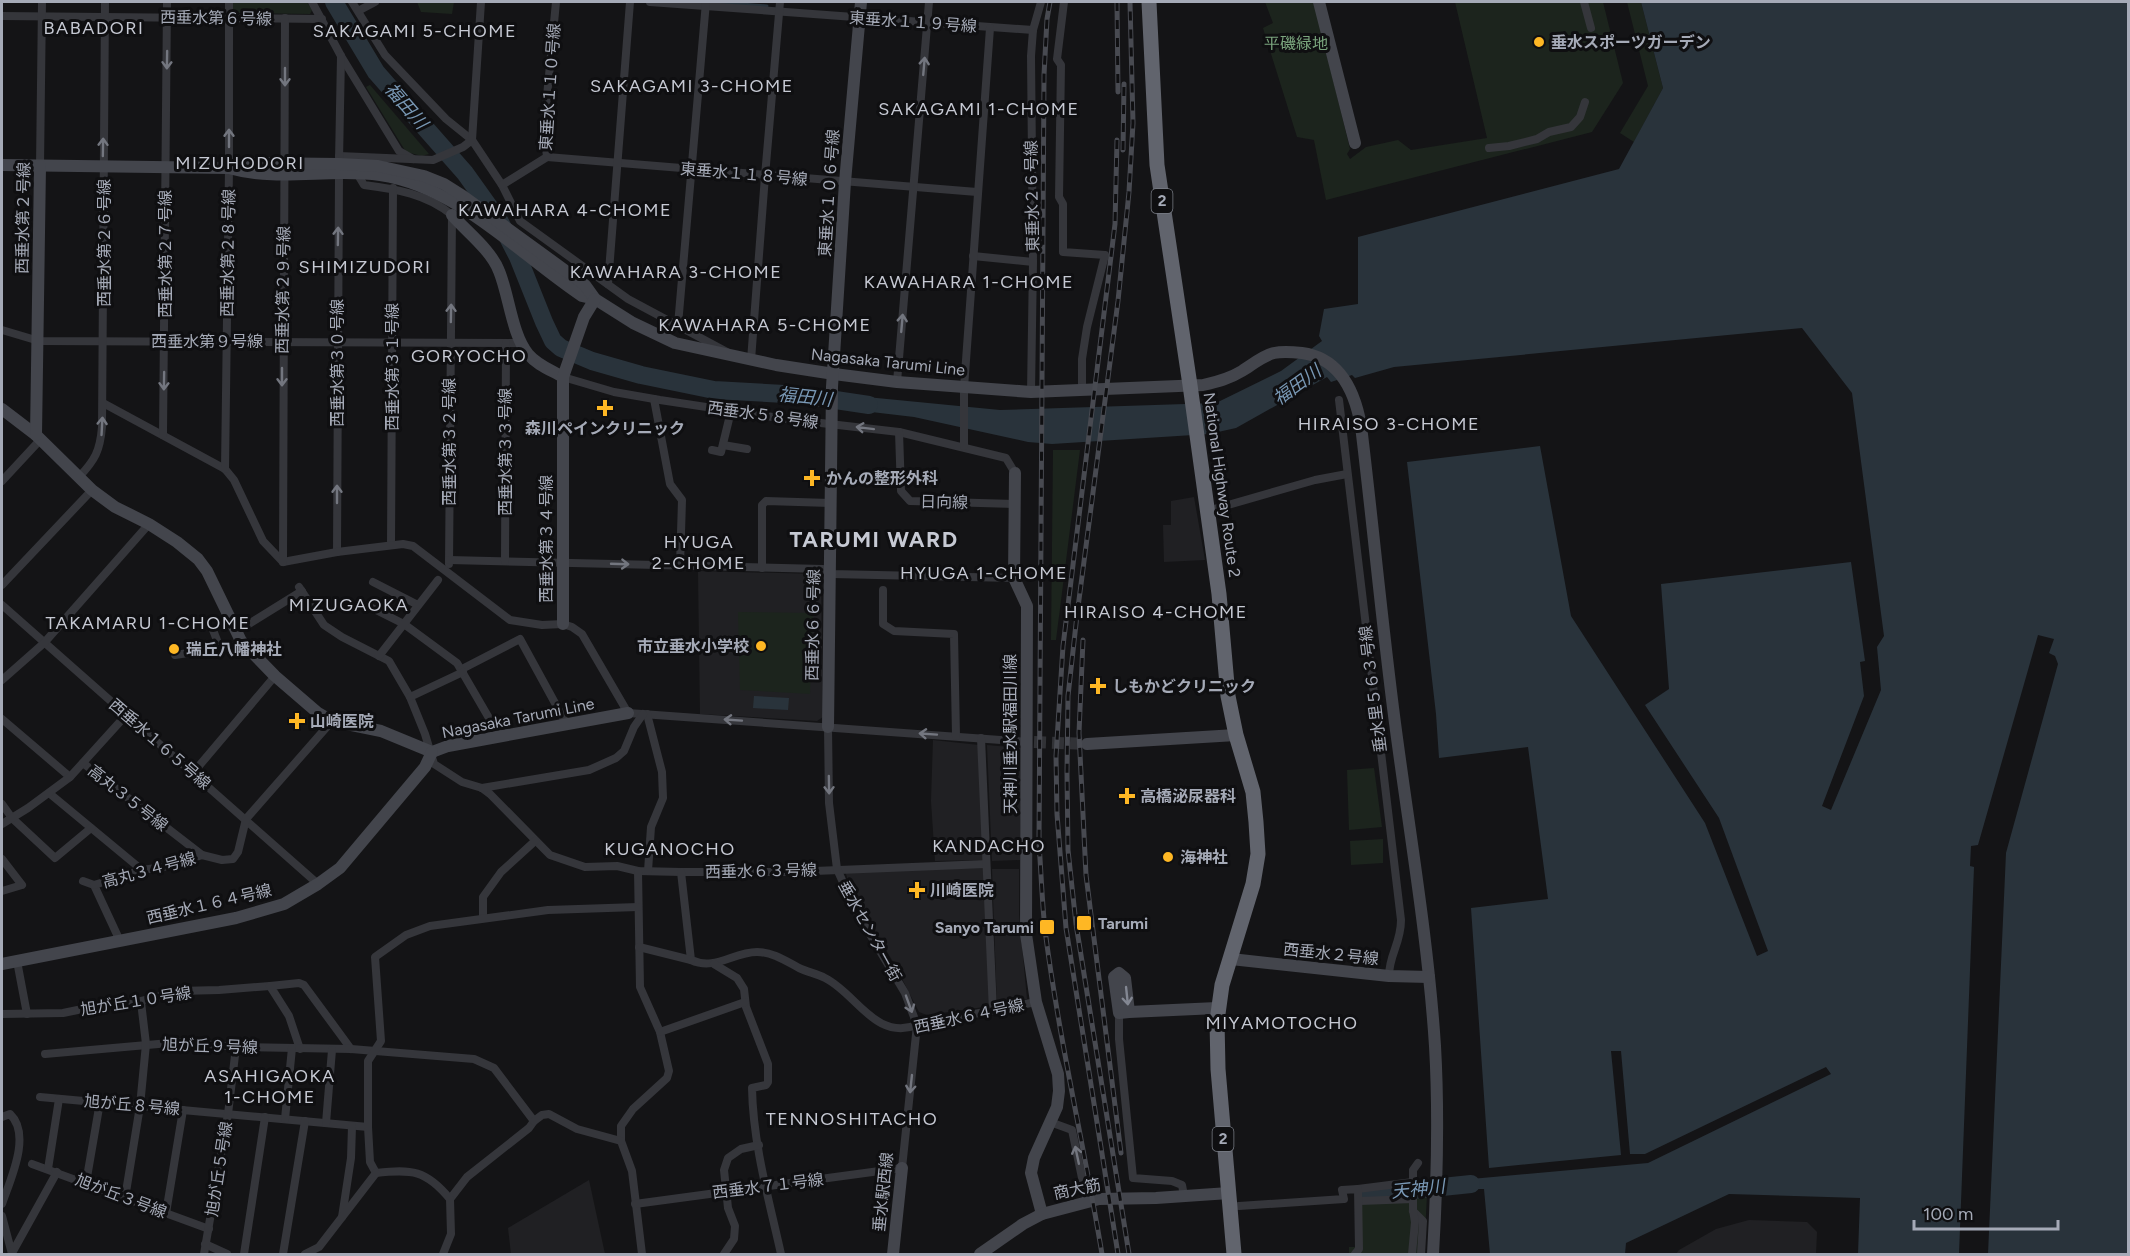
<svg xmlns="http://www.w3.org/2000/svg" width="2130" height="1256" font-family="Figtree,'Noto Sans JP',sans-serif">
<rect width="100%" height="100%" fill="#141416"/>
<g fill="#202023">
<polygon points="1194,497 1205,560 1164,562 1163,525 1171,525 1171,501"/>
<polygon points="698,571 817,574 821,579 823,717 817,721 700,714"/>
<polygon points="933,740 979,745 983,860 935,861 931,801"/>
<polygon points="987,745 1022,748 1020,860 992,861"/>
<polygon points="983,868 991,1006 927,1015 919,1012 895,965 853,896 845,871"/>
<polygon points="992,869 1019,869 1019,914 1027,999 997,1006"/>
<polygon points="589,1180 605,1254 511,1254 508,1228"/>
<polygon points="1749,1220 1807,1222 1817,1232 1816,1254 1676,1254 1679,1250 1716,1229"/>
</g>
<g fill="#1c241d">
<polygon points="233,2 307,2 312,10 310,14 238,13 233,10"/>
<polygon points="417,2 454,2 452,14 421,12"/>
<polygon points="1265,2 1314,2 1350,149 1347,154 1350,159 1366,147 1398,140 1411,150 1487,138 1455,2 1603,2 1623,83 1592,132 1326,200 1314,140 1297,137 1263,28 1273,23"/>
<polygon points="1627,2 1641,2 1663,88 1634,142 1620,133 1648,86"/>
<polygon points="370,85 429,154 422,156 406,152 366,87"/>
<polygon points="1053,450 1080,450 1056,640 1051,640"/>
<polygon points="738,612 813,613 810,694 740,690"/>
<polygon points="1374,768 1382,827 1349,830 1347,770"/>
<polygon points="1383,839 1383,863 1351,865 1350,841"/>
<polygon points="1427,1195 1424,1254 1349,1254 1349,1247 1355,1247 1356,1199"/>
</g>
<g fill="#29333b">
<polygon points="1641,2 2128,2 2128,1254 1858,1254 1860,1198 1729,1194 1626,1243 1625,1254 1490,1254 1484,1189 1471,1189 1471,1179 1648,1163 1831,1074 1826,1067 1645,1154 1630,1154 1621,1051 1611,1051 1621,1155 1489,1168 1471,908 1548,899 1528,747 1439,758 1436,714 1407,462 1540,446 1571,616 1705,823 1757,956 1768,951 1719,818 1645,705 1669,689 1661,584 1851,562 1865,661 1860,662 1864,696 1822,806 1831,810 1881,690 1877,647 1884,636 1852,393 1802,328 1394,367 1355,378 1352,375 1331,382 1327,377 1236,428 1209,434 1052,444 1028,442 914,417 846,409 846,395 1000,410 1216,403 1281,371 1322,341 1319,336 1324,309 1358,304 1358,237 1619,169 1663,88"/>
<polygon points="754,696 789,698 788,710 753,708"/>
</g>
<polygon fill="#141416" points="2038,635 2054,639 2049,653 2055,656 2058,664 2006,853 1988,1254 1959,1254 1974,867 1970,866 1971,846 1978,845"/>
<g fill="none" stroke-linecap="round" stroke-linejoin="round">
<polyline stroke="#29333b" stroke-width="3" points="715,2 767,6"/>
<g stroke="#29333b" stroke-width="18">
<polyline points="334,2 376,72 465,173 500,222 518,257 544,322 553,341 561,348 592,361 641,375 714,390 802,395 869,405"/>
<polyline points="1365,1195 1471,1184"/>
</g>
<polyline stroke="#313236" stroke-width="12" stroke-dasharray="12 6" stroke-linecap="butt" points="1034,742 1087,744"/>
<g stroke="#35363b" stroke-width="8">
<polyline points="312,2 341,56 399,151 413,159"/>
<polyline points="352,2 385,55 446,119 472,140 502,185 520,221 628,299 727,352"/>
<polyline points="650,2 1033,30"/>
<polyline points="1064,2 1057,59 1061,65 1059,197 1063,204 1063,252 1105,255 1087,327 1082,359 1082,390"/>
<polyline points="1584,2 1591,28"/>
<polyline points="358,11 375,2"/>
<polyline points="2,16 322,19"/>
<polyline points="1489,148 1509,146 1537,139 1549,132 1571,127 1580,117 1585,102"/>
<polyline points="339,156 433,160 463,147 472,140 481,2"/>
<polyline points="547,157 977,192"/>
<polyline points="339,161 341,56"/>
<polyline points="40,166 42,2"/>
<path d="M358 175 364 185C396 189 427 194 452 215L449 564"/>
<polyline points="502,185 547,157 544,128 556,2"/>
<polyline points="973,256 1033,262"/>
<polyline points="608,284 630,2"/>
<polyline points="678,325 706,2"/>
<polyline points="2,330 39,341 522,343"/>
<polyline points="751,360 765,176 780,2"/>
<polyline points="563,377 614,392 660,400 786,419 899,432 1006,458 1015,473"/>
<polyline points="897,382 929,2"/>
<polyline points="1031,392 1033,262 1031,56 1033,30 1041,2"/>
<polyline points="654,399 670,484 682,500 680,566"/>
<path d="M1339 400 1401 920C1401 944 1389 954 1389 976"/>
<polyline points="103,403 225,469 234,480 263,541 283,562"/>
<polyline points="899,432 901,491 910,501 1015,504"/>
<polyline points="163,435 167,2"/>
<polyline points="723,445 747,449"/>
<polyline points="964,446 964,388 990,28"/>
<polyline points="712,450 721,452 731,411"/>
<polyline points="225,469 229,168 229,2"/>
<path d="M79 477C95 460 100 451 102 427L105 2"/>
<polyline points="2,481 41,439"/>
<polyline points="1207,511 1315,480 1347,474"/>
<polyline points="391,545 393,188"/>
<polyline points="337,552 339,175"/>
<polyline points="449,560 823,569 831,574 1014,578"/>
<polyline points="505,561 506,343"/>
<polyline points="283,562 337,552 403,544 413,546 510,620 542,625 563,624 572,627 582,634 628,713 1028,742"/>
<polyline points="283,562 285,18"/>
<polyline points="762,568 762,505 766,501 830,503"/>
<polyline points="373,582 418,605"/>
<polyline points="2,585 92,490"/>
<polyline points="299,587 324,625 342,637 389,661 410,697 425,734 434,764 462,782 482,788 490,794 550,855 585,867 617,866 638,871 681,872 790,872 986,864"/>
<polyline points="883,590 883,624 894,631 954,634 956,736"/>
<polyline points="2,605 318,884"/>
<polyline points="370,607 404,624 457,663 500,737"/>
<polyline points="213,630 220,648"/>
<polyline points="236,632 302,591"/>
<polyline points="175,655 235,646 241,641"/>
<polyline points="379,656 438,580"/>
<polyline points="462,669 520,639 567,725"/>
<polyline points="2,680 44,643 149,524"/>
<polyline points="410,697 463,672"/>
<polyline points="647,714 662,772 663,798 651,827 648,871"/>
<polyline points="2,719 70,777"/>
<polyline points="981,738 993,1011"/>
<polyline points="83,763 202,855"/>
<polyline points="193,773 275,676"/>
<polyline points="482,788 589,770 616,758 624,751 634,727 643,714"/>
<polyline points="49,793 142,870"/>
<polyline points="2,804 12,818 55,858 91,828"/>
<polyline points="2,824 28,808 70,777 127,714"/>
<polyline points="2,859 22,885 2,891"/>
<polyline points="638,871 640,987 660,1032 669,1071 667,1078 633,1109 621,1126 621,1141 632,1171 642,1254"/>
<path d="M681 872 691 960C715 971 733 952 757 952 773 952 786 961 799 968 808 972 817 974 825 978 856 993 875 1041 917 1025L1036 1002"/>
<polyline points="83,881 94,885 120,941"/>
<polyline points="94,885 142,870 170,866 202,855 222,860 233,859 238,852 246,819 332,721"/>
<polyline points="483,918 483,897 501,872 535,841"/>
<polyline points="639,947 691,960"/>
<polyline points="17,961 27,1014"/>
<path d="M714 964 737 978 744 989 746 1007 768 1064V1082L766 1085 752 1088C753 1144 769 1200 781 1254"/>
<polyline points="1119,1013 1119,1039 1133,1178 1172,1181 1182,1185 1184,1196"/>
<polyline points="2,1014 63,1013 97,1006 129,1004 179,991 219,990 270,986"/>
<polyline points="660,1032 745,1002"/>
<polyline points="300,1049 289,1016 270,986 299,983 304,985 351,1049"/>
<polyline points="45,1054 181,1042 236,1047 351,1049 474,1059 494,1068 534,1121 529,1128 467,1177 450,1199"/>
<polyline points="40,1097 368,1127"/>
<path d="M2 1117 10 1114C32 1135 10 1180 2 1204"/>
<polyline points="285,1119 292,1048"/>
<polyline points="534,1121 542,1115 549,1114 577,1129 621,1141"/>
<polyline points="1050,1122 1072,1130 1087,1202"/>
<polyline points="326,1123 332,1050"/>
<polyline points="32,1164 209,1229"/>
<polyline points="48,1169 59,1099"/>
<polyline points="376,1173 370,1162 368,1127 368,1061 381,1041 375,957 406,935 430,926 548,910 638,907"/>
<path d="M376 1173C412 1169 426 1170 450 1199L451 1234 443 1254"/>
<polyline points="86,1183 100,1102"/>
<polyline points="1358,1189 1413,1182"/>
<polyline points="125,1198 140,1106 146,1044 141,1002"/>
<polyline points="1360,1201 1413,1199 1413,1170 1418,1163"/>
<polyline points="635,1204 902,1168 917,1025 905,993 856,911 837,869 829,803 828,727"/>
<polyline points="1239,1206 1344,1199 1342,1190 1358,1189 1359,1249 1355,1254"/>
<polyline points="1413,1211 1423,1221 1421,1254"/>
<polyline points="166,1213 183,1110"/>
<polyline points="2,1216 12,1254"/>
<polyline points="342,1217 351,1158 352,1126"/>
<polyline points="205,1244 227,1254"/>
<polyline points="12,1253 57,1172"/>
<polyline points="204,1254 228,1114 236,1047"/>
<polyline points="244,1254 265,1117"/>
<polyline points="283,1254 305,1121"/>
<polyline points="305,1254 319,1247 376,1173"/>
<polyline points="724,1254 734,1239 735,1226 728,1208 724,1170 728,1158 741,1149 759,1145"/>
<polyline points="1412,1254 1415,1222 1413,1210 1413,1199"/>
</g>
<g stroke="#43454c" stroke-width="12">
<polyline points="1319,2 1355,143"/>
<path d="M2 165 229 168C278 182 330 168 380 175 457 186 519 254 582 296L595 299 633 323 675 343 776 365 834 374 897 382 1031 392 1203 385C1217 382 1229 379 1242 371 1252 365 1262 356 1274 353 1283 351 1293 352 1302 353 1340 358 1355 392 1361 426 1373 525 1382 624 1395 723 1409 830 1428 938 1435 1046 1439 1115 1437 1186 1433 1254"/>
<polyline points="229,168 247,163 339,164 378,166 424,176 444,184 463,196 585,285 595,299"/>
<path d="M452 215C467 232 491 250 499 271 509 295 512 335 528 354 537 365 551 370 563 377"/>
<polyline points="2,409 36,435 92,490 115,507 149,524 177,542 198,559 207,571 241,641 275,676 318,713 332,721 381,731 432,752 448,746 628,713"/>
<polyline points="36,435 40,166"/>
<polyline points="1015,473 1014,578 1027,606 1026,934 1036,1002 1058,1074 1059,1091 1057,1107 1034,1158 1031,1173 1042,1214"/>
<polyline points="563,624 563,377 584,317 595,299"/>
<polyline points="828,727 832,387 845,182 861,2"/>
<polyline points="1087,744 1236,735"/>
<polyline points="1231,959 1389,976 1429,977"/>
<polyline points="2,964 236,918 284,904 318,884 340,868 425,767 432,752"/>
<polyline points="1129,1012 1119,1013 1114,977 1119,973 1125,978 1129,1012 1217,1008"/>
<polyline points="893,1254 902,1168"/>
<polyline points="980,1254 1023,1224 1042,1214 1099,1199 1156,1198 1229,1193"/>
</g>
<polyline stroke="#61646d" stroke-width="15" points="1149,2 1157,165 1190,385 1219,594 1228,696 1236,735 1253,792 1256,822 1258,854 1253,884 1222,985 1217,1021 1218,1069 1234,1254"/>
<g stroke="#484a51" stroke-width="5">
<g id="rail">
<path d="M1050 2 1047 19 1044 75 1039 843C1041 871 1042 901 1045 930 1059 1039 1084 1146 1102 1254"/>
<polyline points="1117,2 1118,92"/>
<polyline points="1117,140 1115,224 1063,646 1056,756 1057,814 1066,928 1118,1254"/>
<polyline points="1123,150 1124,84"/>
<polyline points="1083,640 1079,733 1086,875 1121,1153"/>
<polyline points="1129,1254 1076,924 1068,850 1067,773 1068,696 1077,615 1118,301 1129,192 1133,123 1130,2"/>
</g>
</g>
<use href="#rail" stroke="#0f0f11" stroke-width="3" stroke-dasharray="9" stroke-linecap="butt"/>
</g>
<defs><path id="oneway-shaft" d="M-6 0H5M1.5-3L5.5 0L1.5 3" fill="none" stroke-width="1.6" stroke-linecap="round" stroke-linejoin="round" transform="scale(1.5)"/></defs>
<g stroke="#73767f">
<use href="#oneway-shaft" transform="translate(167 60) rotate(91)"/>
<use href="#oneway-shaft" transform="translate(924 66) rotate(-85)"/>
<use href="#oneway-shaft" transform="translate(285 77) rotate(90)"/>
<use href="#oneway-shaft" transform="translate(229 138) rotate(-90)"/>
<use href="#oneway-shaft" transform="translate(103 147) rotate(-89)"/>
<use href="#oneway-shaft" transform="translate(338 236) rotate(-89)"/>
<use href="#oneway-shaft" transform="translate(451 313) rotate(-89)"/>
<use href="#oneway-shaft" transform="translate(902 323) rotate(-85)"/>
<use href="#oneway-shaft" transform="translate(282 377) rotate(90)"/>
<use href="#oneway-shaft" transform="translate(164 381) rotate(91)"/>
<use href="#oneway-shaft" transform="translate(102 426) rotate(-87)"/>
<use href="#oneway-shaft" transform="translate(865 428) rotate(-173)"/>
<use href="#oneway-shaft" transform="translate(337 494) rotate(-90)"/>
<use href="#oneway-shaft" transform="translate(620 564) rotate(2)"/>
<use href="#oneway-shaft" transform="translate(733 720) rotate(-176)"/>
<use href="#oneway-shaft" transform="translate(928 734) rotate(-176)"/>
<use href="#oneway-shaft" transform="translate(829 785) rotate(89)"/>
<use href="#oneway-shaft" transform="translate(909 1004) rotate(70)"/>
<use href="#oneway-shaft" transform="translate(911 1084) rotate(96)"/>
<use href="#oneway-shaft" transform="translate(1077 1155) rotate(-102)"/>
</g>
<use stroke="#838792" href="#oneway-shaft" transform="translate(1127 996) rotate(84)"/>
<g fill="#feb724" stroke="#0f0f11" stroke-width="2">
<circle cx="1539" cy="42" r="6"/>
<path d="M602 399h6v6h6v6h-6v6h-6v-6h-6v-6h6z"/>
<path d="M809 469h6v6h6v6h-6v6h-6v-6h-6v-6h6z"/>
<circle cx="761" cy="646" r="6"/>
<circle cx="174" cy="649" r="6"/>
<path d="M1095 677h6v6h6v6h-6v6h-6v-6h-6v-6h6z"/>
<path d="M294 712h6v6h6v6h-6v6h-6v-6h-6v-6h6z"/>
<path d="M1124 787h6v6h6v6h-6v6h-6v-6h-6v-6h6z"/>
<circle cx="1168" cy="857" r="6"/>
<path d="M914 881h6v6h6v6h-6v6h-6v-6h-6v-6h6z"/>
<rect x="1076" y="915" width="16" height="16" rx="3"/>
<rect x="1039" y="919" width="16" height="16" rx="3"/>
</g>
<g text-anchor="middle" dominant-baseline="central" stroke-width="6" stroke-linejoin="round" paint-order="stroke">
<g fill="#0f0f11" stroke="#787c85" stroke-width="1.5">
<rect x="1151.5" y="189" width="21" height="24" rx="4.5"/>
<rect x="1212.5" y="1127" width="21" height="24" rx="4.5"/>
</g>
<g font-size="15" font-weight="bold" fill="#a5aab7">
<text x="1162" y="201">2</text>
<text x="1223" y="1139">2</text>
</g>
<g font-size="16" fill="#a5aab7" stroke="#0f0f11">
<text transform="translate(216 18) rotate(1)">西垂水第６号線</text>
<text transform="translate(913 22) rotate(4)">東垂水１１９号線</text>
<text transform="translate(550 87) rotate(-86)">東垂水１１０号線</text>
<text transform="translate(744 174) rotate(5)">東垂水１１８号線</text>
<text transform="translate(829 193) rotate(-86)">東垂水１０６号線</text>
<text transform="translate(1032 196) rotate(-91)">東垂水２６号線</text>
<text transform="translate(23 218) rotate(-89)">西垂水第２号線</text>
<text transform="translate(104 243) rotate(-90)">西垂水第２６号線</text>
<text transform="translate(228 253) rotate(-89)">西垂水第２８号線</text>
<text transform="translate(165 254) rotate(-90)">西垂水第２７号線</text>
<text transform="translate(283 290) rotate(-89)">西垂水第２９号線</text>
<text x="207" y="341">西垂水第９号線</text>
<text transform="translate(888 362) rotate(6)">Nagasaka Tarumi Line</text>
<text transform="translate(337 363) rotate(-90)">西垂水第３０号線</text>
<text transform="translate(392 367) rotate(-90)">西垂水第３１号線</text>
<text transform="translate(763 415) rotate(8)">西垂水５８号線</text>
<text transform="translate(449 442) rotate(-90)">西垂水第３２号線</text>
<text transform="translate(505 452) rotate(-90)">西垂水第３３号線</text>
<text transform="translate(1222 485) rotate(82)">National Highway Route 2</text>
<text transform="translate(944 502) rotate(1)">日向線</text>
<text transform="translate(546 539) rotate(-90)">西垂水第３４号線</text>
<text transform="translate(813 625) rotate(-89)">西垂水６６号線</text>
<text transform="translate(1373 689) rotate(-97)">垂水里５６３号線</text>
<text transform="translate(518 718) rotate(-11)">Nagasaka Tarumi Line</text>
<text transform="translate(1010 734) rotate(-90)">天神川垂水駅福田川線</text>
<text transform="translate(160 744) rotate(41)">西垂水１６５号線</text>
<text transform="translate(128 798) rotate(38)">高丸３５号線</text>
<text transform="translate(149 870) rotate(-15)">高丸３４号線</text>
<text transform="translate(761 871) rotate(-1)">西垂水６３号線</text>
<text transform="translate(209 904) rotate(-13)">西垂水１６４号線</text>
<text transform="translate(870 931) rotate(61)">垂水センター街</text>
<text transform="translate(1331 954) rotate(6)">西垂水２号線</text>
<text transform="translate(136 1001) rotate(-9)">旭が丘１０号線</text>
<text transform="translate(969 1016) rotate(-12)">西垂水６４号線</text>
<text transform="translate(210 1046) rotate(2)">旭が丘９号線</text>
<text transform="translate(132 1105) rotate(5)">旭が丘８号線</text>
<text transform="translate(219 1169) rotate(-81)">旭が丘５号線</text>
<text transform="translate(768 1186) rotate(-7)">西垂水７１号線</text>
<text transform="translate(1077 1189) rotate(-12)">商大筋</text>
<text transform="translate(883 1192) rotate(-84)">垂水駅西線</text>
<text transform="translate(121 1196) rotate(21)">旭が丘３号線</text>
</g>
<g font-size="16" font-weight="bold" fill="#a5aab7" stroke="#0f0f11" text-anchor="start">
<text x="1551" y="42">垂水スポーツガーデン</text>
<text x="605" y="428" text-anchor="middle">森川ペインクリニック</text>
<text x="826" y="478">かんの整形外科</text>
<text x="749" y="646" text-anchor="end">市立垂水小学校</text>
<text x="186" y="649">瑞丘八幡神社</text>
<text x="1112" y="686">しもかどクリニック</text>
<text x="310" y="721">山崎医院</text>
<text x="1140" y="796">高橋泌尿器科</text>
<text x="1180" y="857">海神社</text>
<text x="930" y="890">川崎医院</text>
<text x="1098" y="923">Tarumi</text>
<text x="1034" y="927" text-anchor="end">Sanyo Tarumi</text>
</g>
<g font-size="16" fill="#7aa47d" stroke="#0f0f11">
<text x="1296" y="43">平磯緑地</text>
</g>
<g font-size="18" letter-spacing="1.5" fill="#c6c9d3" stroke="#0f0f11">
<text x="94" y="28">BABADORI</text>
<text x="415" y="31">SAKAGAMI 5-CHOME</text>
<text x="692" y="86">SAKAGAMI 3-CHOME</text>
<text x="979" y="109">SAKAGAMI 1-CHOME</text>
<text x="240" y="163">MIZUHODORI</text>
<text x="565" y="210">KAWAHARA 4-CHOME</text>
<text x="365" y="267">SHIMIZUDORI</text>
<text x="676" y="272">KAWAHARA 3-CHOME</text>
<text x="969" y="282">KAWAHARA 1-CHOME</text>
<text x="765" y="325">KAWAHARA 5-CHOME</text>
<text x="469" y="356">GORYOCHO</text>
<text x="1389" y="424">HIRAISO 3-CHOME</text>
<text x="699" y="542">HYUGA<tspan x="699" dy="21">2-CHOME</tspan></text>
<text x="984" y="573">HYUGA 1-CHOME</text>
<text x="349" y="605">MIZUGAOKA</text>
<text x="1156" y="612">HIRAISO 4-CHOME</text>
<text x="148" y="623">TAKAMARU 1-CHOME</text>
<text x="989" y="846">KANDACHO</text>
<text x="670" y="849">KUGANOCHO</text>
<text x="1282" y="1023">MIYAMOTOCHO</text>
<text x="270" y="1076">ASAHIGAOKA<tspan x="270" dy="21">1-CHOME</tspan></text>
<text x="852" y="1119">TENNOSHITACHO</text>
</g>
<g font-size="18" font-style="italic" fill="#7998b5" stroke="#0f0f11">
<text transform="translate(406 106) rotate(49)">福田川</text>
<text transform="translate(1297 385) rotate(-36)">福田川</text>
<text transform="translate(805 397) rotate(6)">福田川</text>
<text transform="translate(1418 1189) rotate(-6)">天神川</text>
</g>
<g font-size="22" font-weight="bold" letter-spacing="1.5" fill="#c6c9d3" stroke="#0f0f11">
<text x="874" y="539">TARUMI WARD</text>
</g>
</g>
<rect width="2130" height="1256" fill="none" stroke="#a5aab7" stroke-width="6"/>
<path d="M1914 1220v9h144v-9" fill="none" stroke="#a5aab7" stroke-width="3"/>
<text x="1923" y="1220" font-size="18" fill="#a5aab7" stroke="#0f0f11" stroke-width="4.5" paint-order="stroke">100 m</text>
</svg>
